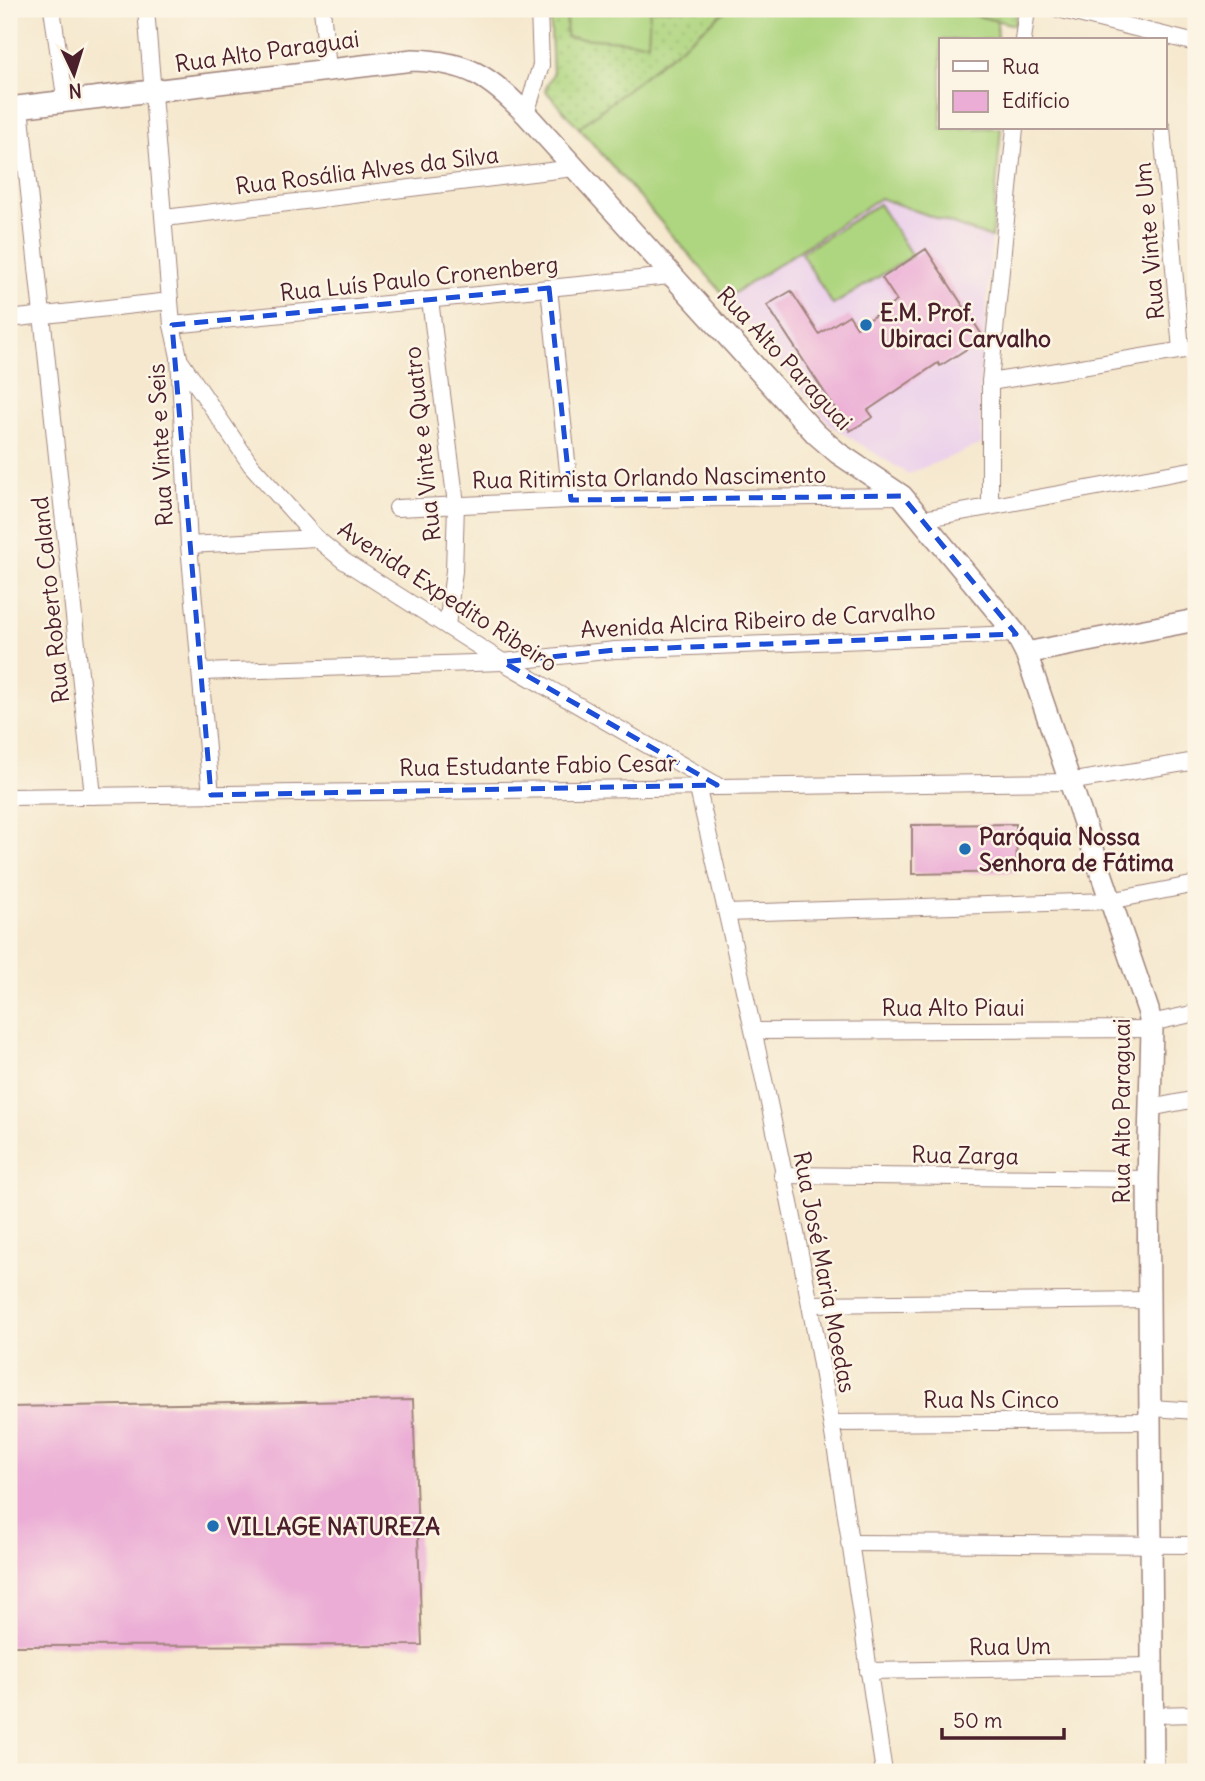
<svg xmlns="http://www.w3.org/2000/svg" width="1205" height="1781" font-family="Delius,sans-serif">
<defs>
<pattern id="grass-dots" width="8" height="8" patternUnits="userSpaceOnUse" patternTransform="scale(1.75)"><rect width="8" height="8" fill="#aed57f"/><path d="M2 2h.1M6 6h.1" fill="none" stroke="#97b66e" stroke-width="1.8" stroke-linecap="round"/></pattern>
</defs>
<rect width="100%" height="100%" fill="#fcf5e5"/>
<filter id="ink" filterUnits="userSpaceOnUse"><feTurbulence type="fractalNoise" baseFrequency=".0143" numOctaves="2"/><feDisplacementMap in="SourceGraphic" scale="14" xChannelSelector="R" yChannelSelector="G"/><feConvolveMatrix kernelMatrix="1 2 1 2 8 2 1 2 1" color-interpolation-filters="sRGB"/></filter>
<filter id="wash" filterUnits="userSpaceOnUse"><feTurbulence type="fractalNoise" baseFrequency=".00686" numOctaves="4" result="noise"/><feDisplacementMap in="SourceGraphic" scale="28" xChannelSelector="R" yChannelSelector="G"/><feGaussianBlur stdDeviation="1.57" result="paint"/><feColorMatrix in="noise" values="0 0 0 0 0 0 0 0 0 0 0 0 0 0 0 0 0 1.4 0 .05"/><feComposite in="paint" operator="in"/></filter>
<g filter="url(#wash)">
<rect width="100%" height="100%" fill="#f5e8ce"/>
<polygon fill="#ecd1eb" points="880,198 992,238 979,400 982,444 908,474 830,425 727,298"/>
<g fill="url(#grass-dots)" stroke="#7c7a55" stroke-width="2">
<polygon points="550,9 728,9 579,128 545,90 553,74"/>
<polygon points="949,9 1017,9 1015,25"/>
</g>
<g fill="#aed57f" stroke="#7c7a55" stroke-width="2">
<polygon points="567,9 650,9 648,43 566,37"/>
<polygon points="728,9 949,9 997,21 997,40 941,40 941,128 1001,128 992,238 880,198 727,298 579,128"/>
<polygon points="879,204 912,256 833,305 801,253"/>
</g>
<g id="blocks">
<g fill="#ebacd5">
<polygon points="926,249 984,338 940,366 938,363 868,410 873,417 850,431 767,305 791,291 819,334 849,315 857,327 897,301 882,278"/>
<polygon points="1016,824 1017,872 912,874 912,825"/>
<polygon points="413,1400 422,1645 9,1646 9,1407"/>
</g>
</g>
</g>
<g filter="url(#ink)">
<use href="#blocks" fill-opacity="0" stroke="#a0847c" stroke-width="2"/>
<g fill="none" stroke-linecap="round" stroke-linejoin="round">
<g stroke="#a0847c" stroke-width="18">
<g id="street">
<polyline points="52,9 66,103"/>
<polyline points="146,9 172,325 179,357 189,545 211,795"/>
<polyline points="322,9 328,69"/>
<polyline points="1058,9 1196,43"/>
<polyline points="1023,40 1027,9"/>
<polyline points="20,107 93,796"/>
<polyline points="526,114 541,65 539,9"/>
<polyline points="1162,128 1181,350"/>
<polyline points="165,218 574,168"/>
<polyline points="549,288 571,500"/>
<polyline points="430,300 456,504 454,571 447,626"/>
<polyline points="9,319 170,301"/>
<polyline points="172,325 670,276"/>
<polyline points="179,359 251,465 316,538 344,561 503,662 715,784"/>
<polyline points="990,382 1196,348"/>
<polyline points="990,506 990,382 1015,128"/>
<polyline points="397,508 571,500 902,496"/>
<polyline points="923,519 1196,469"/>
<polyline points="189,545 316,538"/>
<polyline points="201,672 503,662 615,650 1016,634"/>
<path d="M697 785C746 996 795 1208 831 1422 851 1538 866 1656 884 1772"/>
<polyline points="9,797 1068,782 1196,761"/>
<polyline points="727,913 1110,901 1196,884"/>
<polyline points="1151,1023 1196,1013"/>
<polyline points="754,1031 1152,1029"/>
<polyline points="1150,1108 1196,1099"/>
<polyline points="782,1175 1148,1179"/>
<polyline points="810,1304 1149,1300"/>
<polyline points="1152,1408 1196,1411"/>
<polyline points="832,1423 1152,1421"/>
<polyline points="849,1543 1196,1545"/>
<polyline points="868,1671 1152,1666"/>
<polyline points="1152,1715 1196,1714"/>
</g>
</g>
<g stroke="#a0847c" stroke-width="24">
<g id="secondary">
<path d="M9 108 413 60C469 62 488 76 526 114L816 434 838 453 902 496 1016 634 1026 653 1148 1010 1152 1029 1148 1179 1153 1772"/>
<polyline points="1026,653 1196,620"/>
</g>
</g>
<use href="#street" stroke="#fff" stroke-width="16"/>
<use href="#secondary" stroke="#fff" stroke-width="21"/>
</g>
</g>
<path fill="none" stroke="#1d4ed8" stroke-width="5" stroke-dasharray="14 9" stroke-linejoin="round" d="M549 288 571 500 902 496 1016 634 615 650 503 662 717 785 211 795 172 325Z"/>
<g fill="#1f6fb2" stroke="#fcf5e5" stroke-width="2.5">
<circle cx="866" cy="325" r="7"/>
<circle cx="965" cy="849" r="7"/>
<circle cx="213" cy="1526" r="7"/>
</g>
<g text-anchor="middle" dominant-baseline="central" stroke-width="5" stroke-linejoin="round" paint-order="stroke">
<g font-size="23" fill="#4a1f2b" stroke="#fcf5e5">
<text transform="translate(267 51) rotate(-8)">Rua Alto Paraguai</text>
<text transform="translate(367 170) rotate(-7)">Rua Rosália Alves da Silva</text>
<text transform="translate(1149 241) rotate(-95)">Rua Vinte e Um</text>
<text transform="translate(419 278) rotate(-6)">Rua Luís Paulo Cronenberg</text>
<text transform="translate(785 358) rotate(47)">Rua Alto Paraguai</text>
<text transform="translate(422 444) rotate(-96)">Rua Vinte e Quatro</text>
<text transform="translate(160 445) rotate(-93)">Rua Vinte e Seis</text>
<text transform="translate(649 477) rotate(-1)">Rua Ritimista Orlando Nascimento</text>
<text transform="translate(448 596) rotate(33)">Avenida Expedito Ribeiro</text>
<text transform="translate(50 600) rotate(-96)">Rua Roberto Caland</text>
<text transform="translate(758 620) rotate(-3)">Avenida Alcira Ribeiro de Carvalho</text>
<text transform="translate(538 765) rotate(-1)">Rua Estudante Fabio Cesar</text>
<text x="953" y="1007">Rua Alto Piaui</text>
<text transform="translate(1121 1111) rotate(-90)">Rua Alto Paraguai</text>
<text transform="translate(965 1155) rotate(1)">Rua Zarga</text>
<text transform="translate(825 1272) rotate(79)">Rua José Maria Moedas</text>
<text x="991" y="1399">Rua Ns Cinco</text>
<text transform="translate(1010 1646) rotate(-1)">Rua Um</text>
</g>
<g font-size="23" font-weight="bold" fill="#4a1f2b" stroke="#fcf5e5" text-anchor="start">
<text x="880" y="312">E.M. Prof.<tspan x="880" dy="26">Ubiraci Carvalho</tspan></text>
<text x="979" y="836">Paróquia Nossa<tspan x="979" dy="26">Senhora de Fátima</tspan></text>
<text x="227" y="1526">VILLAGE NATUREZA</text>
</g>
</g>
<rect width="1205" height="1781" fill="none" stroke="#fcf5e5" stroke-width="35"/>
<rect x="939" y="38" width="228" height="91" fill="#fcf5e5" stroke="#b59f9b" stroke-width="2"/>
<rect x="953" y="61" width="35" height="10" fill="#ffffff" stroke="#b59f9b" stroke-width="2"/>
<text x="1002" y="74" font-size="21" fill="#4a1f2b">Rua</text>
<rect x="953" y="91" width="35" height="21" fill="#ebacd5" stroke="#b59f9b" stroke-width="2"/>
<text x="1002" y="108" font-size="21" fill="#4a1f2b">Edifício</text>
<g transform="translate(74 74) rotate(176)" stroke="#fcf5e5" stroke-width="5" paint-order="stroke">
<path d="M0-5L12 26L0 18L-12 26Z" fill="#4a1f2b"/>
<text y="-10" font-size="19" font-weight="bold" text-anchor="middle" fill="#4a1f2b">N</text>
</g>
<path d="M942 1728v10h122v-10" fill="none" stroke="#4a1f2b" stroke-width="3.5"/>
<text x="953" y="1728" font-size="21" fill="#4a1f2b" stroke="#fcf5e5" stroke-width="5" paint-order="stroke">50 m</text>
</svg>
